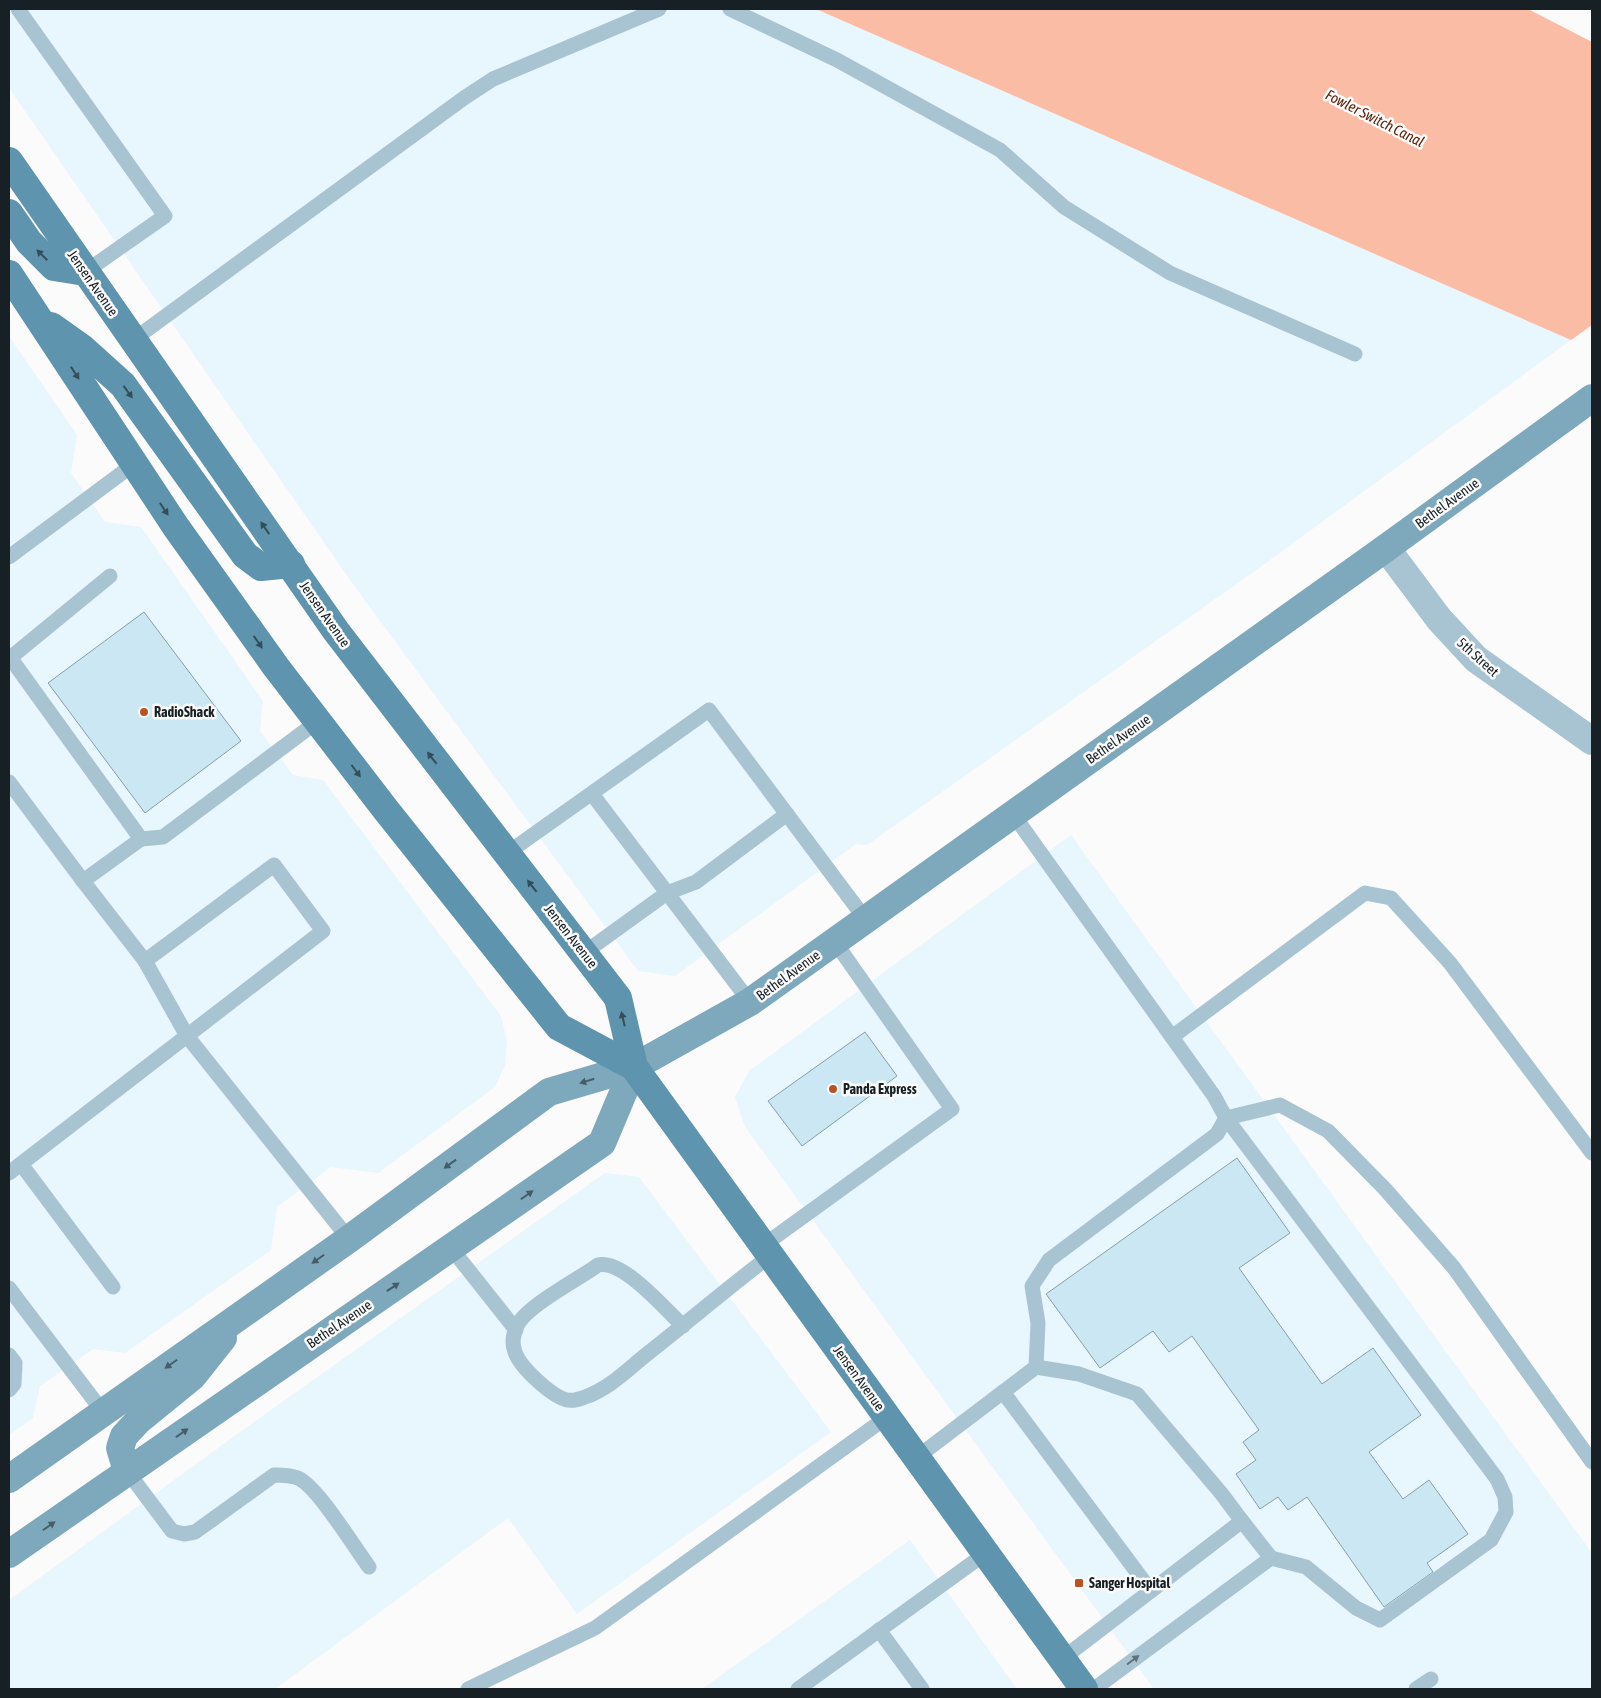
<svg xmlns="http://www.w3.org/2000/svg" width="1601" height="1698" font-family="'Asap Condensed',sans-serif">
<rect width="100%" height="100%" fill="#fbfbfb"/>
<g fill="#e8f6fd">
<polygon points="9,9 816,9 1571,340 1259,568 867,845 856,844 675,976 638,971 350,580 9,88"/>
<polygon points="9,336 77,435 71,473 105,522 141,527 263,701 260,731 293,775 323,780 501,1016 507,1042 505,1065 495,1087 378,1173 331,1167 277,1207 271,1250 125,1353 93,1349 40,1386 33,1418 9,1435"/>
<polygon points="1071,835 1592,1553 1592,1689 1154,1689 745,1127 735,1097 749,1071"/>
<polygon points="605,1173 639,1177 831,1432 577,1614 508,1518 275,1689 9,1689 9,1600 240,1432"/>
<polygon points="910,1540 1017,1689 702,1689"/>
</g>
<polygon fill="#fabca4" points="816,9 1528,9 1592,42 1592,325 1571,340"/>
<g fill="#cbe7f4" stroke="#859fab">
<polygon points="144,612 241,741 145,813 48,683"/>
<polygon points="865,1032 897,1076 802,1146 768,1101"/>
<polygon points="1237,1158 1290,1233 1239,1268 1322,1384 1373,1348 1421,1415 1369,1452 1403,1499 1429,1480 1468,1534 1427,1563 1433,1572 1384,1607 1307,1497 1288,1510 1278,1497 1260,1509 1236,1474 1256,1460 1243,1442 1259,1430 1192,1336 1169,1352 1153,1331 1100,1368 1046,1294"/>
</g>
<g fill="none" stroke-linecap="round" stroke-linejoin="round">
<g stroke="#a8c4d2" stroke-width="15">
<polyline points="18,9 165,216 85,272"/>
<polyline points="730,9 837,60 1000,150 1064,207 1170,273 1355,354"/>
<polyline points="133,340 464,98 493,79 659,9"/>
<polyline points="9,557 134,464"/>
<polyline points="9,656 141,839 83,881 145,961 274,865 323,931 9,1173"/>
<polyline points="10,658 110,576"/>
<polyline points="9,782 83,881"/>
<polyline points="592,794 750,1002"/>
<polyline points="141,839 163,837 318,721"/>
<polyline points="506,854 709,710 866,920"/>
<polyline points="584,953 667,893 696,882 787,814"/>
<polyline points="145,961 187,1036 349,1239"/>
<polyline points="1172,1037 1365,893 1391,898 1450,963 1592,1153"/>
<polyline points="21,1164 113,1287"/>
<polyline points="764,1245 952,1109 835,942"/>
<polyline points="451,1248 516,1330"/>
<polyline points="9,1288 103,1412"/>
<path d="M683 1326C665 1309 623 1259 598 1265 579 1279 526 1306 517 1326 513 1334 512 1344 515 1352 520 1367 551 1396 567 1400 572 1401 580 1399 585 1397 609 1389 628 1369 647 1354 689 1321 729 1287 771 1255"/>
<polyline points="9,1355 15,1363 14,1384 9,1390"/>
<polyline points="1036,1367 1079,1374 1137,1394 1221,1493 1242,1521 1062,1659"/>
<polyline points="1003,1392 1151,1591"/>
<polyline points="916,1458 1036,1367 1038,1323 1032,1286 1049,1260 1217,1134 1226,1118 1214,1096 1013,814"/>
<path d="M127 1471 172 1531 184 1534 195 1532 274 1475C282 1475 290 1475 298 1478 318 1487 354 1547 369 1567"/>
<polyline points="1242,1521 1271,1558 1306,1567 1356,1608 1380,1620 1491,1540 1506,1512 1505,1497 1497,1479 1226,1118 1280,1105 1328,1131 1385,1189 1454,1268 1592,1462"/>
<polyline points="879,1630 922,1689"/>
<polyline points="468,1689 595,1628 887,1417"/>
<polyline points="798,1689 986,1553"/>
<polyline points="1094,1689 1271,1558"/>
<polyline points="1416,1689 1431,1679"/>
</g>
<polyline stroke="#a8c4d2" stroke-width="28" points="1386,548 1439,619 1476,659 1592,741"/>
<g stroke="#7ea8bc" stroke-width="28">
<polyline points="127,1471 120,1448 124,1436 138,1421 192,1377 223,1338"/>
<polyline points="9,1479 349,1239 549,1092 634,1067 750,1002 1386,548 1592,398"/>
<polyline points="9,1554 602,1143 634,1067"/>
</g>
<g stroke="#5e94ad" stroke-width="28">
<polyline points="9,161 336,631 618,998 634,1067 1084,1689"/>
<polyline points="9,213 29,242 54,267 85,272"/>
<polyline points="9,274 176,527 276,667 386,810 559,1027 634,1067"/>
<polyline points="51,326 82,348 123,385 245,555 261,567 291,564"/>
</g>
</g>
<defs><path id="oneway-solid" d="M-6-.8H1V-3.2L6.5 0L1 3.2V.8H-6Z" transform="scale(1.25)"/></defs>
<g fill="#334e5b">
<use href="#oneway-solid" transform="translate(42 255) rotate(-135)"/>
<use href="#oneway-solid" transform="translate(75 373) rotate(57)"/>
<use href="#oneway-solid" transform="translate(128 392) rotate(54)"/>
<use href="#oneway-solid" transform="translate(164 509) rotate(56)"/>
<use href="#oneway-solid" transform="translate(265 528) rotate(-125)"/>
<use href="#oneway-solid" transform="translate(258 642) rotate(55)"/>
<use href="#oneway-solid" transform="translate(432 758) rotate(-128)"/>
<use href="#oneway-solid" transform="translate(356 771) rotate(53)"/>
<use href="#oneway-solid" transform="translate(532 886) rotate(-128)"/>
<use href="#oneway-solid" transform="translate(623 1019) rotate(-103)"/>
</g>
<g fill="#455d69">
<use href="#oneway-solid" transform="translate(587 1081) rotate(163)"/>
<use href="#oneway-solid" transform="translate(450 1164) rotate(144)"/>
<use href="#oneway-solid" transform="translate(527 1195) rotate(-35)"/>
<use href="#oneway-solid" transform="translate(318 1259) rotate(145)"/>
<use href="#oneway-solid" transform="translate(393 1287) rotate(-34)"/>
<use href="#oneway-solid" transform="translate(171 1364) rotate(145)"/>
<use href="#oneway-solid" transform="translate(182 1433) rotate(-35)"/>
<use href="#oneway-solid" transform="translate(49 1526) rotate(-35)"/>
</g>
<use fill="#5f727c" href="#oneway-solid" transform="translate(1133 1660) rotate(-37)"/>
<g fill="#b95326" stroke="#fbfbfb" stroke-width="2">
<circle cx="144" cy="712" r="5"/>
<circle cx="833" cy="1089" r="5"/>
<rect x="1074" y="1578" width="10" height="10" rx="2.5"/>
</g>
<g text-anchor="middle" dominant-baseline="central" stroke-width="5" stroke-linejoin="round" paint-order="stroke">
<g font-size="14" fill="#162025" stroke="#fbfbfb">
<text transform="translate(93 283) rotate(55)">Jensen Avenue</text>
<text transform="translate(1447 503) rotate(-36)">Bethel Avenue</text>
<text transform="translate(325 614) rotate(55)">Jensen Avenue</text>
<text transform="translate(1478 657) rotate(42)">5th Street</text>
<text transform="translate(1118 739) rotate(-35)">Bethel Avenue</text>
<text transform="translate(571 936) rotate(52)">Jensen Avenue</text>
<text transform="translate(788 975) rotate(-36)">Bethel Avenue</text>
<text transform="translate(339 1324) rotate(-34)">Bethel Avenue</text>
<text transform="translate(859 1378) rotate(54)">Jensen Avenue</text>
</g>
<g font-size="14" font-weight="bold" fill="#162025" stroke="#fbfbfb" text-anchor="start">
<text x="154" y="712">RadioShack</text>
<text x="843" y="1089">Panda Express</text>
<text x="1089" y="1583">Sanger Hospital</text>
</g>
<g font-size="15" font-style="italic" fill="#5c250c" stroke="#fbfbfb">
<text transform="translate(1375 118) rotate(27)">Fowler Switch Canal</text>
</g>
</g>
<rect width="1601" height="1698" fill="none" stroke="#162025" stroke-width="20"/>
</svg>
